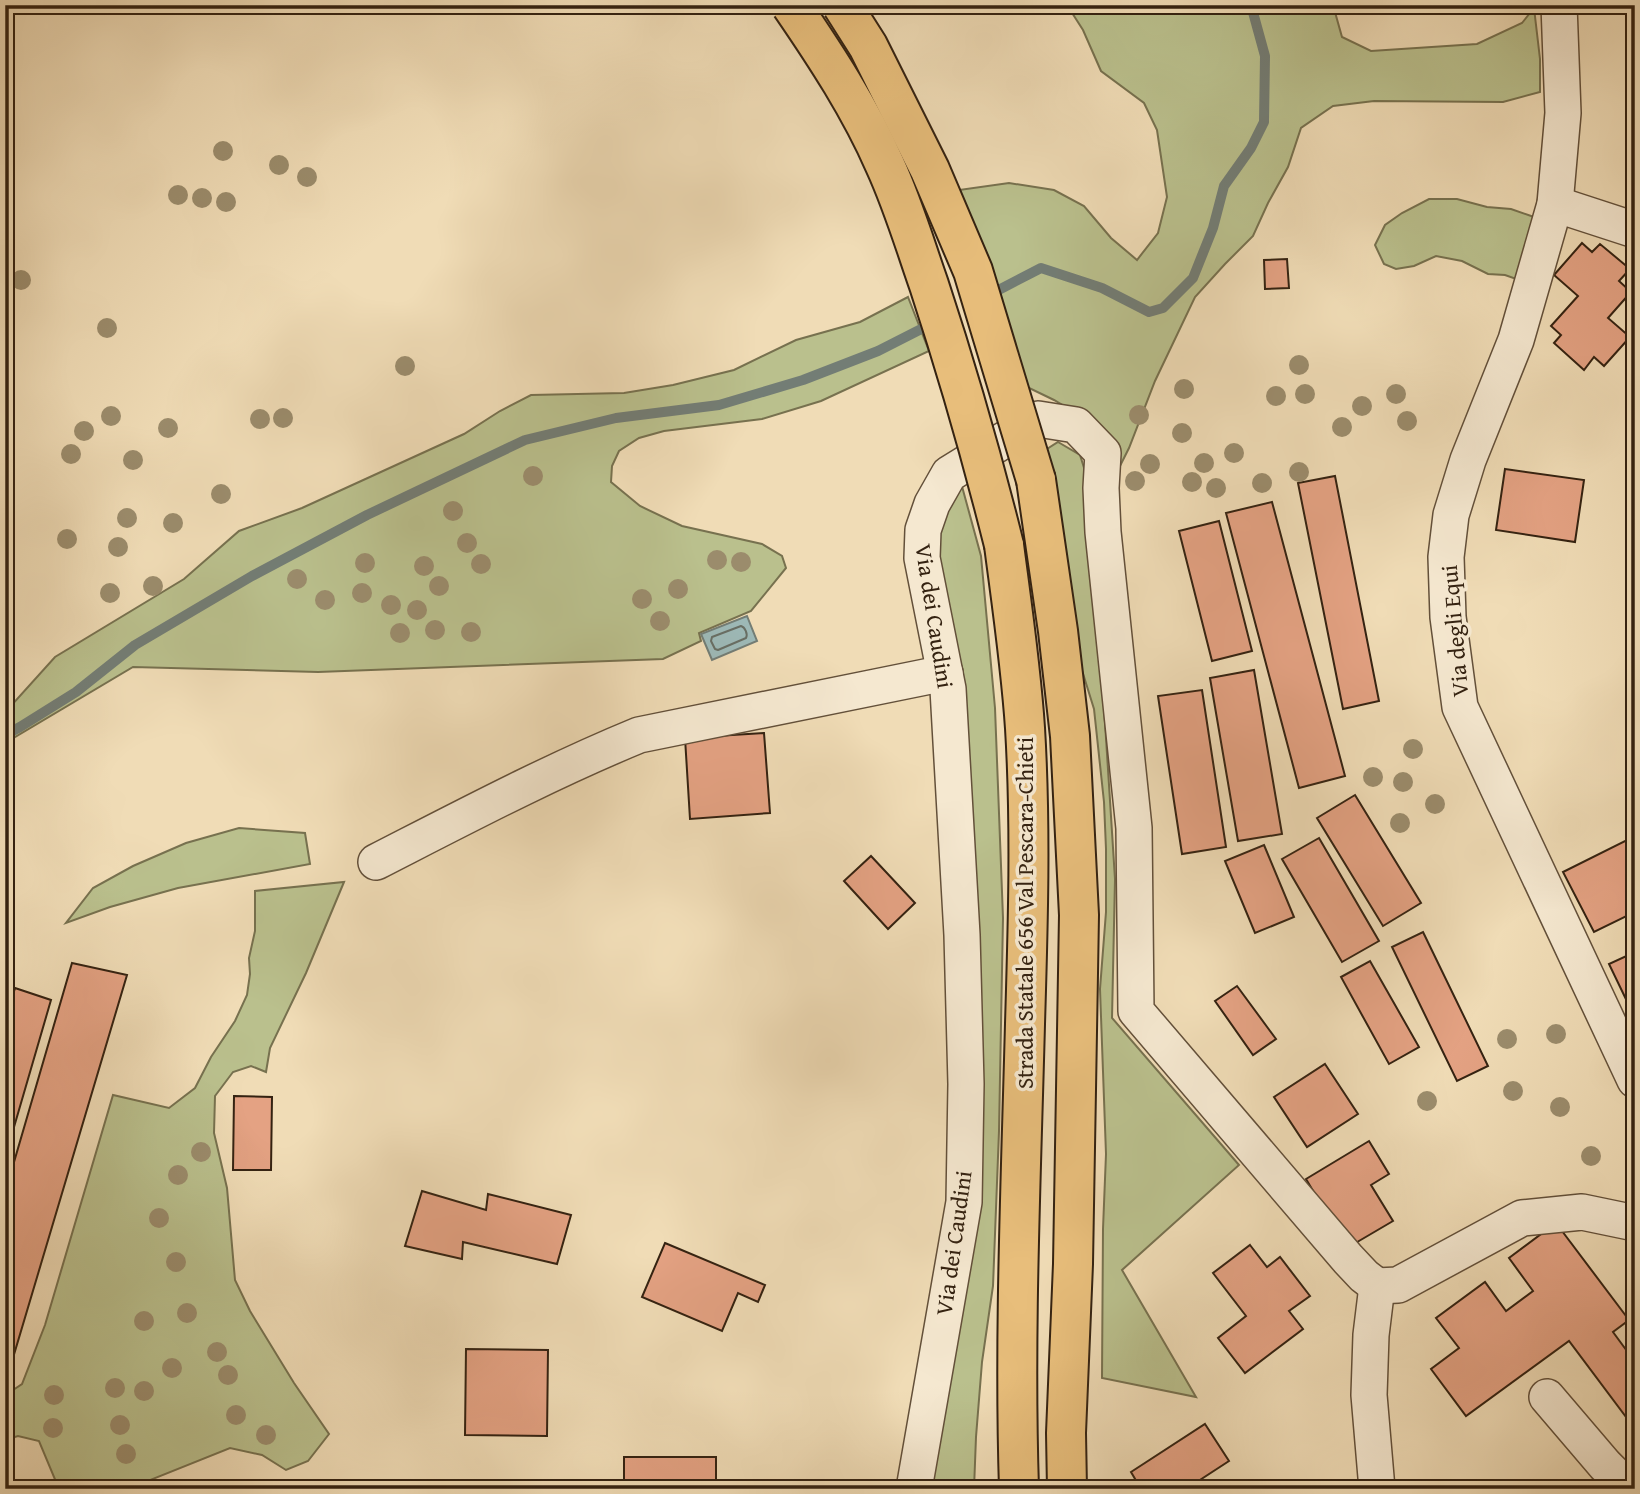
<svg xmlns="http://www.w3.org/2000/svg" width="1640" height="1494" font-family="'Gentium Book Plus',serif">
<rect width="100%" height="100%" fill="#f0dcb6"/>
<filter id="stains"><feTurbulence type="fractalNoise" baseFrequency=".00286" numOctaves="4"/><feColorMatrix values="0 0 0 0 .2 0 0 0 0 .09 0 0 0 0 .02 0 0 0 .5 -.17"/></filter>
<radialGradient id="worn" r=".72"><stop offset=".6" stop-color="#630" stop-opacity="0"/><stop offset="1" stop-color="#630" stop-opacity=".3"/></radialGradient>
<g fill="#bac08d" stroke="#77714f" stroke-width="2">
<polygon points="1067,5 1333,5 1342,37 1371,51 1477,44 1522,23 1534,8 1540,59 1540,92 1503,102 1374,101 1333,106 1301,128 1288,167 1268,203 1253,236 1225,264 1195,297 1155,381 1129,448 1119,468 1069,409 1054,400 1025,386 977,232 959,190 1009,183 1054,190 1084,206 1111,238 1137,260 1158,233 1167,197 1157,130 1144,103 1101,71 1083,30"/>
<polygon points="1429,199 1457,199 1487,207 1511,209 1534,217 1519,280 1505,275 1488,274 1462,261 1436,256 1414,266 1396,269 1384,264 1375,245 1385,225 1402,213"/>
<polygon points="908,297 929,351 821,401 762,419 664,431 639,438 619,451 612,466 611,482 640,506 682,526 762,544 782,556 786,568 751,611 699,633 701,641 663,659 318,672 133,667 5,743 5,710 10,707 55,657 184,579 239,531 302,508 464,434 500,411 531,395 624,393 673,385 734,370 796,340 860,322"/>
<polygon points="1058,442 1080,455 1090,487 1115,879 1112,1018 1239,1165 1122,1270 1196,1397 1102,1378 1103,1229 1106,1154 1100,989 1106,912 1106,849 1104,802 1094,709 1076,651 1047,449"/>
<polygon points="954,457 981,556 995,708 1003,918 999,1131 993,1286 982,1362 976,1437 974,1489 923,1489 966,1260 937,599 941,474"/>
<polygon points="239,828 305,833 310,864 178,888 110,907 66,923 93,888 133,866 186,843"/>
<polygon points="344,882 306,973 270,1048 266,1072 251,1066 233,1072 215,1096 214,1133 227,1188 235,1280 250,1311 294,1383 329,1434 308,1461 286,1470 262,1455 230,1448 150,1480 139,1489 59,1489 39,1441 18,1436 5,1440 5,1391 10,1392 22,1384 45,1325 113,1095 169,1108 195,1088 211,1057 235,1021 247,995 250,974 249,958 255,931 255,891"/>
</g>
<polygon fill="#9db9b7" stroke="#737d75" stroke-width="2" points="747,616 757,641 712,660 701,634"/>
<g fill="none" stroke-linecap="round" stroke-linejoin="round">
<path stroke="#686e64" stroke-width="2" d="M741 626C745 627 748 634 746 638L718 650 715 649 711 641 712 637Z"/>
<g stroke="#737d75" stroke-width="10">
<polyline points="989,295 1041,268 1102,288 1149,312 1163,308 1193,278 1213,228 1224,186 1251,148 1264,122 1265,56 1251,5"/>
<polyline points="5,735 20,727 76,692 135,645 252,576 367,515 525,440 616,418 719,405 803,380 878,351 935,322"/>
</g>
</g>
<g fill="#e4a283" stroke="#342211" stroke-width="2">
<polygon points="1582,243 1592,252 1600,244 1630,269 1619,281 1631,292 1608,318 1630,337 1604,366 1594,357 1584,370 1554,343 1561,335 1551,326 1578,296 1554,275"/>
<polygon points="1287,259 1289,288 1265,289 1264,260"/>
<polygon points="1505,469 1584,480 1575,542 1496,530"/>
<polygon points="1335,476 1379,701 1343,709 1298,483"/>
<polygon points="1272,502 1345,776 1299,788 1226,513"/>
<polygon points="1219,521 1252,651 1212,661 1179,531"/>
<polygon points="1254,670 1282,834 1238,841 1210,678"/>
<polygon points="1202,690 1226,847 1182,854 1158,696"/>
<polygon points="764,733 770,813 690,819 685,738"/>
<polygon points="1355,795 1421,903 1383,926 1317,818"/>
<polygon points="1319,838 1379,941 1342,962 1282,859"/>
<polygon points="1631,838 1635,846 1635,912 1594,932 1563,872"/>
<polygon points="1264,845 1294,917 1255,933 1225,861"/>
<polygon points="871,856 915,903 888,929 844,881"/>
<polygon points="1423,932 1488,1066 1457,1081 1392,947"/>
<polygon points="1635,952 1635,1018 1609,964"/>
<polygon points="1370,961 1419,1047 1389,1064 1341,977"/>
<polygon points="72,963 127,975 7,1378 5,1377 5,1193"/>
<polygon points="1237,986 1276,1039 1253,1055 1215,1001"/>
<polygon points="15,988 51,1000 5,1158 5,1022"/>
<polygon points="1325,1064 1358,1114 1307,1147 1274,1097"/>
<polygon points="234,1096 272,1097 271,1170 233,1170"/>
<polygon points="1369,1141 1389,1174 1371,1185 1393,1221 1347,1248 1306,1179"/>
<polygon points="422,1191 486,1210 488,1194 571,1215 557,1264 463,1242 462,1259 405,1246"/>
<polygon points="1556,1223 1629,1320 1613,1332 1635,1362 1635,1429 1569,1341 1466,1416 1431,1369 1459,1348 1436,1318 1485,1282 1506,1311 1533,1291 1509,1258"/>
<polygon points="665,1243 765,1285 758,1302 738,1293 722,1331 642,1297"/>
<polygon points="1250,1245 1267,1267 1280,1257 1310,1296 1289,1311 1303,1329 1245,1373 1218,1338 1246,1316 1213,1273"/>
<polygon points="466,1349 548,1350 547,1436 465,1435"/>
<polygon points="1205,1424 1229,1461 1186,1489 1141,1489 1131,1472"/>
<rect x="624" y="1457" width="92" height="32"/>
</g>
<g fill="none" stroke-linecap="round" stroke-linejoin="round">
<g stroke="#63503a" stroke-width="38">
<g id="minor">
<polyline points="1559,5 1563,113 1555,204 1516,340 1468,460 1451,515 1446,557 1448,617 1460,707 1635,1080"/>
<polyline points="1555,204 1635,230"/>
<path d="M376 862C462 818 549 772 639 735L945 673"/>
<polyline points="1377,1286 1398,1285 1522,1218 1582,1212 1635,1223"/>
<polyline points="1547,1397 1605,1465 1629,1489"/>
<polyline points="914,1489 964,1202 966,1084 962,935 948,689 922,558 923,530 932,504 949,474 1038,419 1076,425 1103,453 1101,488 1103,532 1134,828 1136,1011 1348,1259 1364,1276 1377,1286"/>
<polyline points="1377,1489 1369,1395 1371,1335 1377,1286"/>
</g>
</g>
<g stroke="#342211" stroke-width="42">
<g id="highway">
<polyline points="1036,480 1058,631 1070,736 1079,915 1073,1264 1066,1433 1067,1489"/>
<path d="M1004 545C1012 606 1021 667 1025 728 1031 827 1028 925 1025 1024 1021 1179 1014 1334 1019 1489"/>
</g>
</g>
<use href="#minor" stroke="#f5e8d0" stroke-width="35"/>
<use href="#highway" stroke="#e8be7b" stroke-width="38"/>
<g stroke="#342211" stroke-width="42" stroke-linecap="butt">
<g id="highway-bridge">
<path d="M791 5C826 56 860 108 885 165 903 204 915 245 929 285 957 370 982 457 1004 545"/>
<polyline points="842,5 868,46 930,170 973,271 1036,480"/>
</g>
</g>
<use href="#highway-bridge" stroke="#e8be7b" stroke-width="38"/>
</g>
<g fill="#9b8c6c">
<circle cx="223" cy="151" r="10"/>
<circle cx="279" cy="165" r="10"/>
<circle cx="307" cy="177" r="10"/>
<circle cx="178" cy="195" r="10"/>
<circle cx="202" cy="198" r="10"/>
<circle cx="226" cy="202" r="10"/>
<circle cx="21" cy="280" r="10"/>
<circle cx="107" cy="328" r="10"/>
<circle cx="1299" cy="365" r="10"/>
<circle cx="405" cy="366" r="10"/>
<circle cx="1184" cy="389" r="10"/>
<circle cx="1305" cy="394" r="10"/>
<circle cx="1396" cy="394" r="10"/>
<circle cx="1276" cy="396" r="10"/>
<circle cx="1362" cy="406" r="10"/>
<circle cx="1139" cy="415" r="10"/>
<circle cx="111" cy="416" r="10"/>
<circle cx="283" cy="418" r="10"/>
<circle cx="260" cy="419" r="10"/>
<circle cx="1407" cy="421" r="10"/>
<circle cx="1342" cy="427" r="10"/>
<circle cx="168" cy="428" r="10"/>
<circle cx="84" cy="431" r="10"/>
<circle cx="1182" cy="433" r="10"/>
<circle cx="1234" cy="453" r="10"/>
<circle cx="71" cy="454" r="10"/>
<circle cx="133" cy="460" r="10"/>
<circle cx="1204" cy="463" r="10"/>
<circle cx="1150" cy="464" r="10"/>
<circle cx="1299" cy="472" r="10"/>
<circle cx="533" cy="476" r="10"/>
<circle cx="1135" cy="481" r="10"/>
<circle cx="1192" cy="482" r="10"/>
<circle cx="1262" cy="483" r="10"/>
<circle cx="1216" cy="488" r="10"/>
<circle cx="221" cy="494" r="10"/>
<circle cx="453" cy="511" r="10"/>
<circle cx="127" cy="518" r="10"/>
<circle cx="173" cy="523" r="10"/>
<circle cx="67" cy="539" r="10"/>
<circle cx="467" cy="543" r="10"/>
<circle cx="118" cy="547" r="10"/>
<circle cx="717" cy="560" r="10"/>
<circle cx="741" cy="562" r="10"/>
<circle cx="365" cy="563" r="10"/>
<circle cx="481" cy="564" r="10"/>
<circle cx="424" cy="566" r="10"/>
<circle cx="297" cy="579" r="10"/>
<circle cx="153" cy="586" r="10"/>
<circle cx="439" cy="586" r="10"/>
<circle cx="678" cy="589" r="10"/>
<circle cx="110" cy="593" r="10"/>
<circle cx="362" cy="593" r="10"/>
<circle cx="642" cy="599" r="10"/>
<circle cx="325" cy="600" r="10"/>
<circle cx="391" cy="605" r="10"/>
<circle cx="417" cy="610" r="10"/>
<circle cx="660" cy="621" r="10"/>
<circle cx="435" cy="630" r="10"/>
<circle cx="471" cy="632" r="10"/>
<circle cx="400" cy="633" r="10"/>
<circle cx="1413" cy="749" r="10"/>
<circle cx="1373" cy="777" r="10"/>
<circle cx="1403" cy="782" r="10"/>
<circle cx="1435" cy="804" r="10"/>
<circle cx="1400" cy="823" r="10"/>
<circle cx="1556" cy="1034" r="10"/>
<circle cx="1507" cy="1039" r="10"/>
<circle cx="1513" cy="1091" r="10"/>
<circle cx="1427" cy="1101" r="10"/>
<circle cx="1560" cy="1107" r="10"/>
<circle cx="201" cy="1152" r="10"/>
<circle cx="1591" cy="1156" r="10"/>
<circle cx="178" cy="1175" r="10"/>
<circle cx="159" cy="1218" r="10"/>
<circle cx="176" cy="1262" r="10"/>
<circle cx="187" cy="1313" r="10"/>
<circle cx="144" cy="1321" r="10"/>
<circle cx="217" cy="1352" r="10"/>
<circle cx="172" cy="1368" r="10"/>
<circle cx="228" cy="1375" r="10"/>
<circle cx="115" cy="1388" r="10"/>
<circle cx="144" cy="1391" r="10"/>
<circle cx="54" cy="1395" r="10"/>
<circle cx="236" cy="1415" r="10"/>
<circle cx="120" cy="1425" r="10"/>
<circle cx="53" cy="1428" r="10"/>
<circle cx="266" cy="1435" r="10"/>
<circle cx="126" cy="1454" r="10"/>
</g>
<g text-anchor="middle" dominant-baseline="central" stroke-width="7" stroke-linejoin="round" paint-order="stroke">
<g font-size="23" fill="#342211" stroke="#f5e8d0">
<text transform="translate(935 616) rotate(81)">Via dei Caudini</text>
<text transform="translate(1454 631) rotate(-95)">Via degli Equi</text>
<text transform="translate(1024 913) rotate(-90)">Strada Statale 656 Val Pescara-Chieti</text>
<text transform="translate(953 1243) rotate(-82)">Via dei Caudini</text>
</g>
</g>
<rect width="1640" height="1494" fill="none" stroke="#f0dcb6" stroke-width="28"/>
<rect x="7" y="7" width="1626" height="1480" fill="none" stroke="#342211" stroke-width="3.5"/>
<rect x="14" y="14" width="1612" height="1466" fill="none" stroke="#342211" stroke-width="2"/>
<rect width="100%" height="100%" filter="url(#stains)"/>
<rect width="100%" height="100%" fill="url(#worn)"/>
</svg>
